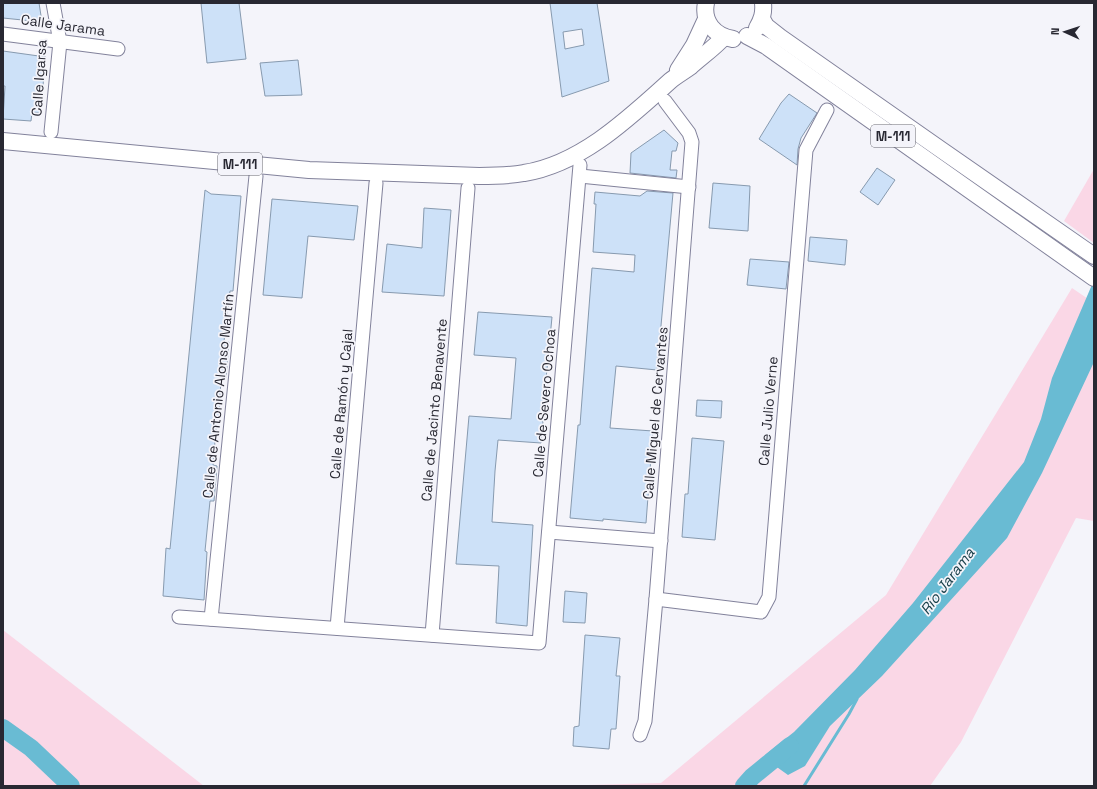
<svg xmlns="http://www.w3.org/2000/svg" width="1097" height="789" font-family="'Space Grotesk',sans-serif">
<rect width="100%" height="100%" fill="#f4f4fa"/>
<g fill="#fad7e6">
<polygon points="1094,169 1094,243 1064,221"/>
<polygon points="1072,288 1094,303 1094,521 1076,518 961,742 930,786 551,786 661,783 886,595"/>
<polygon points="3,630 204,786 3,786"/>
</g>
<polygon fill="#69bbd3" points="1094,280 1094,362 1042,473 1007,538 882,676 830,726 805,766 788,775 774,765 765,755 794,732 855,670 913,603 1024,462 1041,419 1052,378"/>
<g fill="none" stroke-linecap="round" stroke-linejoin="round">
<polyline stroke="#69bbd3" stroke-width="3" points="804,786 849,714 857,699"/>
<g stroke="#69bbd3" stroke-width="18">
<polyline points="3,728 31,748 71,786"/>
<polyline points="744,786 752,777 790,746"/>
</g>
</g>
<g fill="#cde1f8" stroke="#879aaf" fill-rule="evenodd">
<polygon points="3,3 39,3 42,22 3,18"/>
<polygon points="201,3 239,3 246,59 207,63"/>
<path d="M550 3H597L609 81 562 97ZM582 29 584 45 565 49 563 32Z"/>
<polygon points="3,51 46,57 40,113 32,112 31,121 3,119 5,86 3,86"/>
<polygon points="298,60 302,95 265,96 260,63"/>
<polygon points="789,94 817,113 801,138 798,149 797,165 759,139 781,103"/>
<polygon points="664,130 678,143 676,151 672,151 670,170 677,170 676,178 630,173 631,153"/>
<polygon points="877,168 895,180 878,205 860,192"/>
<polygon points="713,183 750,186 748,231 709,228"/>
<polygon points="205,190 211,194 241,196 233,291 230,291 224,341 229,342 226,378 221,378 219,417 217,417 213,465 217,466 214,501 210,501 205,551 207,552 204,600 163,596 166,548 170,549"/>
<polygon points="647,191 673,193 657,370 616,366 610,428 653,431 646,523 603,519 603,521 570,518 578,425 580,425 592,268 634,272 635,255 593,252 596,204 594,204 595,192 640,196"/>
<polygon points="272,199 358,206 354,240 308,236 302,298 263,295"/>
<polygon points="424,208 451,210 444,296 382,292 387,244 422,248"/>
<polygon points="810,237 847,240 845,265 808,261"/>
<polygon points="750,259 789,262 786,289 747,285"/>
<polygon points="478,312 552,317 542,421 543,421 541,443 498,440 495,471 492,522 533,525 527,626 496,623 499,566 456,564 469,416 511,419 516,358 474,355"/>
<polygon points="697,400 722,401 721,418 696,416"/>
<polygon points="692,438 724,441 715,540 682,537 685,494 688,494"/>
<polygon points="565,591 587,593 585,623 563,622"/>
<polygon points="585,635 620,638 616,676 620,676 616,729 611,729 609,749 573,746 574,727 579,726"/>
</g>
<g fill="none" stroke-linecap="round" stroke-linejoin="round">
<g stroke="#82829b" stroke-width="15">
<g id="minor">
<polyline points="3,34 118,49"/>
<polyline points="51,132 60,42 53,3"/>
<polyline points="580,176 689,187"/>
<polyline points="549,532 661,541"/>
<polyline points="656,599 761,612 769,597 806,150 827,110"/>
<polyline points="179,617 539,643 580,165"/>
<polyline points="211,619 256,176"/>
<polyline points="337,628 376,183"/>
<polyline points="432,635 468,188"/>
<polyline points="640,735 645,721 656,599 692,142 689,133 665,101"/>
</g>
</g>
<g stroke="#82829b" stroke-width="18">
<g id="major">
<path d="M706 3C702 22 715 36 733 39"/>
<polyline points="762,19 766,26 780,37 940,149 1094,256"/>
<path d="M757 28C762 19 764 13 763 3"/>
<polyline points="747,36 766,46 1094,278"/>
<polyline points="678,70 694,45 706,19"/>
<path d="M3 141 309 170 479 176C494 176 509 176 524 173 581 164 629 118 670 81 676 76 683 72 690 67 701 57 714 48 724 37"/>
</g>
</g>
<use href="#minor" stroke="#fff" stroke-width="13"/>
<use href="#major" stroke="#fff" stroke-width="16"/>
</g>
<g text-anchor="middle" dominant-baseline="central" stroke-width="3.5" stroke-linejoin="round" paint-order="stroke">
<g fill="#f4f4fa" stroke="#65656e" stroke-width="1">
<rect x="871" y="125" width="44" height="22" rx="3"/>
<rect x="218" y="153" width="44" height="22" rx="3"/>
</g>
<g font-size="13" font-weight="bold" fill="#282832">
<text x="893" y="136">M-111</text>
<text x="240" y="164">M-111</text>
</g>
<g font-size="14" fill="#282832" stroke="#f4f4fa">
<text transform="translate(63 25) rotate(8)">Calle Jarama</text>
<text transform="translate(39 78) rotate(-86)">Calle Igarsa</text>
<text transform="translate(218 396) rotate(-84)">Calle de Antonio Alonso Martín</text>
<text transform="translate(544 403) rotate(-85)">Calle de Severo Ochoa</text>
<text transform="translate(341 404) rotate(-85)">Calle de Ramón y Cajal</text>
<text transform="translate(434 410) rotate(-85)">Calle de Jacinto Benavente</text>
<text transform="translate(768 411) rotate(-85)">Calle Julio Verne</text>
<text transform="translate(655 413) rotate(-85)">Calle Miguel de Cervantes</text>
</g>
<g font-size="15" font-style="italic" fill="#1b424c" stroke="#f4f4fa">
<text transform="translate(947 581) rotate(-53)">Río Jarama</text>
</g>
</g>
<rect width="1097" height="789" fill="none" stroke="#282832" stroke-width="8"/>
<g transform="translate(1065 32) rotate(273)" stroke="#f4f4fa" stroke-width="3" paint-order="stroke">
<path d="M0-3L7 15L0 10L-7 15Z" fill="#282832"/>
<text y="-6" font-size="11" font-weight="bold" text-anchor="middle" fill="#282832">N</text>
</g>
</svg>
